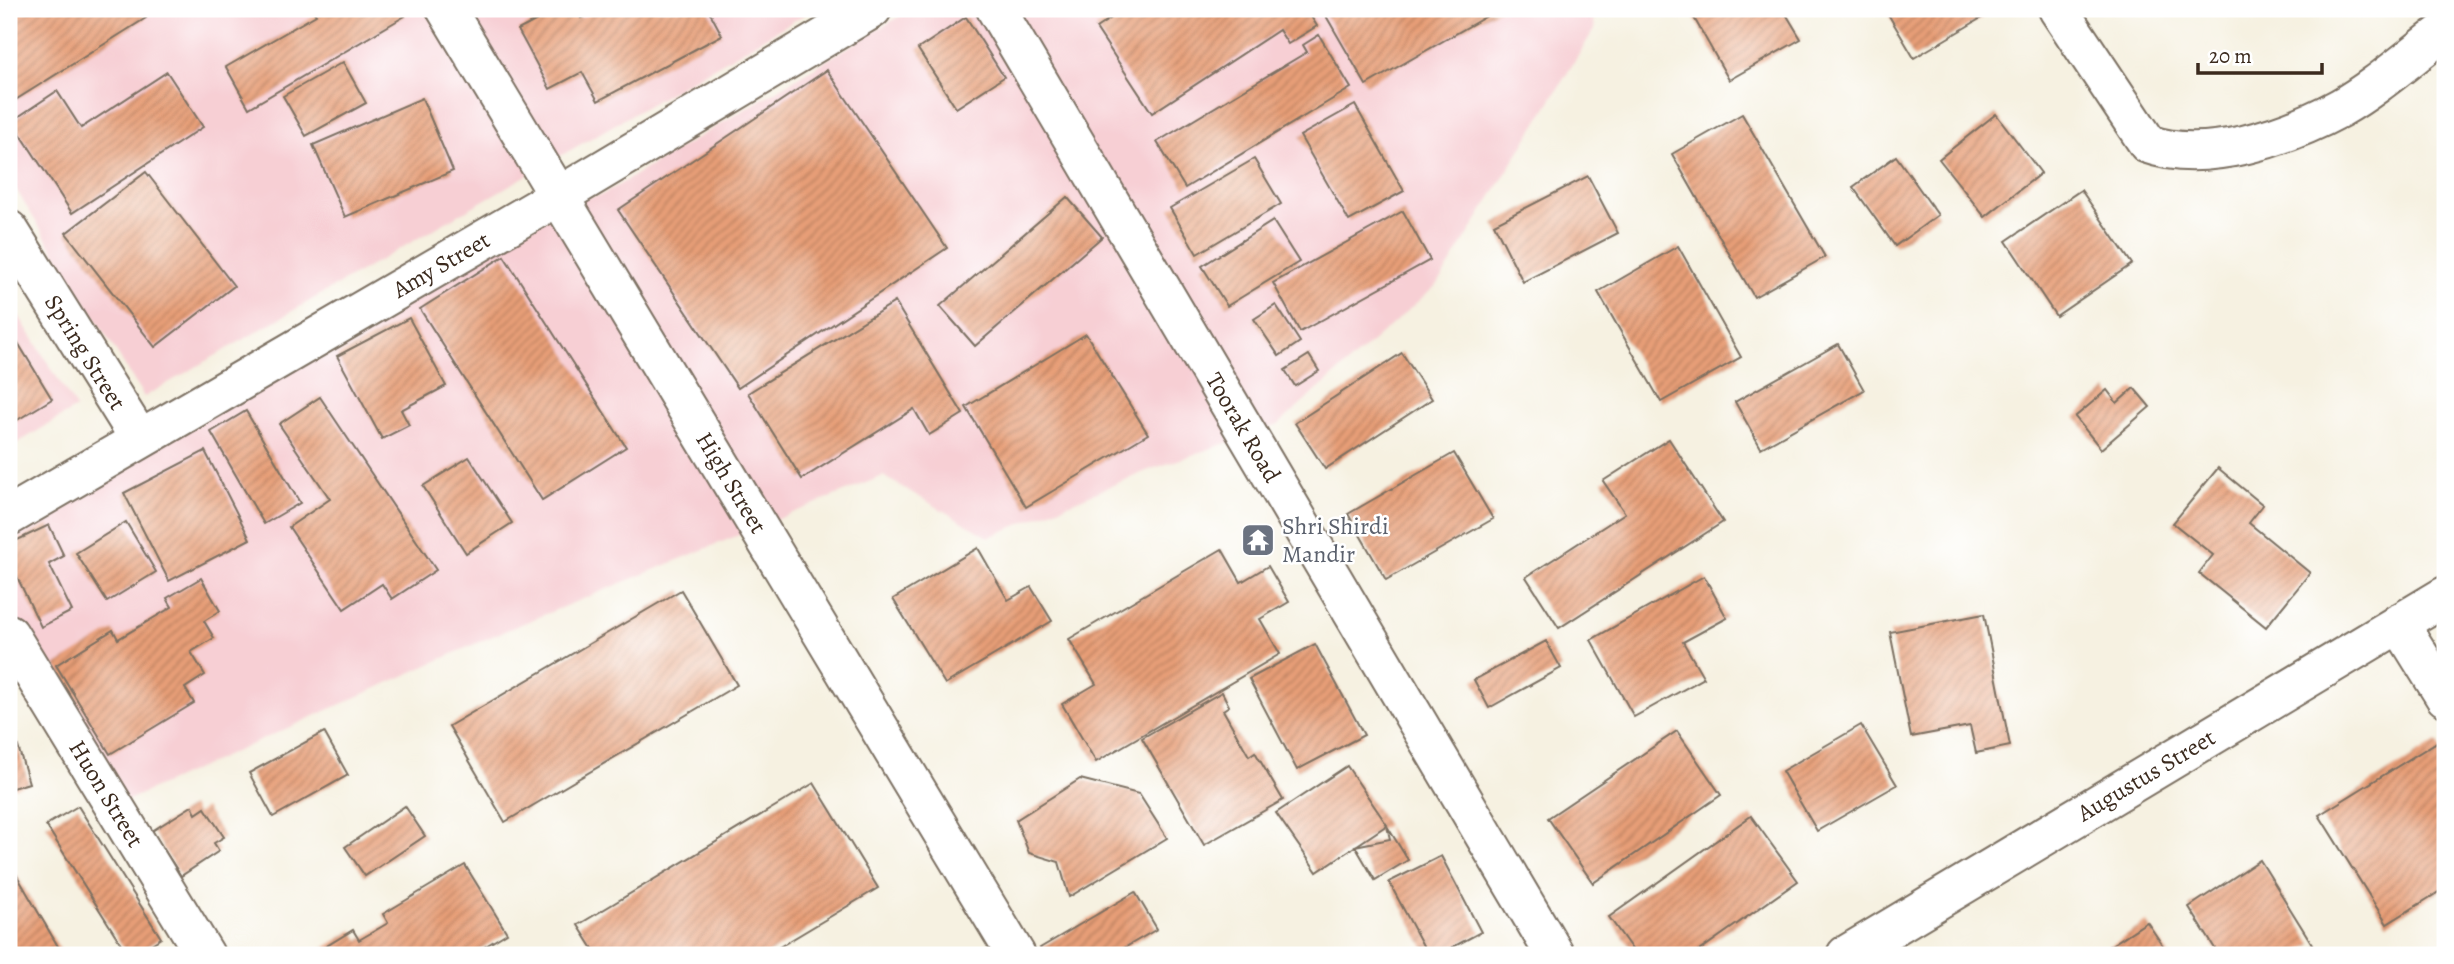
<svg xmlns="http://www.w3.org/2000/svg" width="2454" height="964" font-family="Alegreya,serif">
<defs>
<pattern id="building-hatch" width="6" height="6" patternUnits="userSpaceOnUse" patternTransform="scale(1.75)"><rect width="6" height="6" fill="#e79e77"/><path d="M-1 1l2-2M0 6l6-6M5 7l2-2" fill="none" stroke="#bc8161"/></pattern>
</defs>
<rect width="100%" height="100%" fill="#fff"/>
<filter id="ink" filterUnits="userSpaceOnUse"><feTurbulence type="fractalNoise" baseFrequency=".0143" numOctaves="2"/><feDisplacementMap in="SourceGraphic" scale="14" xChannelSelector="R" yChannelSelector="G"/><feConvolveMatrix kernelMatrix="1 2 1 2 8 2 1 2 1" color-interpolation-filters="sRGB"/></filter>
<filter id="wash" filterUnits="userSpaceOnUse"><feTurbulence type="fractalNoise" baseFrequency=".00686" numOctaves="4" result="noise"/><feDisplacementMap in="SourceGraphic" scale="28" xChannelSelector="R" yChannelSelector="G"/><feGaussianBlur stdDeviation="1.57" result="paint"/><feColorMatrix in="noise" values="0 0 0 0 0 0 0 0 0 0 0 0 0 0 0 0 0 1.4 0 .05"/><feComposite in="paint" operator="in"/></filter>
<g filter="url(#wash)">
<rect width="100%" height="100%" fill="#f6f1e1"/>
<g fill="#f7cfd4">
<polygon points="9,9 814,9 144,397 9,178"/>
<polygon points="912,9 1591,9 1595,28 1438,284 1278,425 1149,470 989,537 883,476 497,634 119,804 9,612 9,525 580,199 602,195"/>
<polygon points="9,300 76,408 9,448"/>
</g>
<g id="blocks">
<g fill="url(#building-hatch)">
<polygon points="9,9 141,9 146,18 9,104"/>
<polygon points="312,9 401,9 405,16 249,108 226,67 316,15"/>
<polygon points="558,9 575,9 581,18 598,9 708,9 722,35 598,101 582,72 550,89 518,30"/>
<polygon points="1125,9 1306,9 1317,26 1288,44 1279,30 1152,113 1096,28"/>
<polygon points="1322,9 1499,9 1366,85"/>
<polygon points="1689,9 1783,9 1801,39 1729,80"/>
<polygon points="1885,9 1985,9 1988,14 1914,58"/>
<polygon points="966,17 1004,77 956,108 918,49"/>
<polygon points="1319,35 1351,88 1185,188 1157,142 1307,52 1303,45"/>
<polygon points="343,62 366,103 306,136 283,96"/>
<polygon points="827,70 947,248 738,388 618,210"/>
<polygon points="167,72 203,127 72,213 12,121 57,91 81,128"/>
<polygon points="422,98 453,171 345,217 313,145"/>
<polygon points="1355,105 1404,191 1349,221 1300,136"/>
<polygon points="1742,114 1825,257 1754,297 1672,154"/>
<polygon points="1996,114 2041,173 1985,217 1939,159"/>
<polygon points="1896,156 1938,215 1895,246 1853,187"/>
<polygon points="1254,159 1281,204 1197,254 1170,208"/>
<polygon points="146,172 234,286 155,347 66,233"/>
<polygon points="1588,176 1618,233 1523,282 1494,224"/>
<polygon points="2081,190 2132,264 2056,316 2006,241"/>
<polygon points="1067,197 1102,237 975,346 940,306"/>
<polygon points="1403,211 1430,260 1300,332 1273,283"/>
<polygon points="1273,221 1299,262 1227,306 1202,266"/>
<polygon points="1678,246 1741,357 1661,402 1598,292"/>
<polygon points="504,256 626,447 542,500 420,309"/>
<polygon points="895,302 963,414 929,435 914,409 802,479 748,393"/>
<polygon points="1276,305 1300,342 1279,356 1254,319"/>
<polygon points="409,318 446,386 401,410 409,425 382,439 337,356"/>
<polygon points="9,328 52,399 9,425"/>
<polygon points="1086,334 1148,434 1026,507 966,407"/>
<polygon points="1838,344 1864,390 1761,448 1735,402"/>
<polygon points="1402,353 1432,399 1325,469 1295,423"/>
<polygon points="1309,355 1319,371 1295,386 1285,370"/>
<polygon points="2134,388 2150,407 2101,449 2075,417 2107,390 2117,403"/>
<polygon points="320,397 436,570 392,599 382,584 344,609 289,527 330,499 279,424"/>
<polygon points="246,411 300,503 264,524 211,432"/>
<polygon points="1669,439 1723,522 1559,628 1526,577 1625,513 1603,481"/>
<polygon points="205,451 250,539 169,581 124,493"/>
<polygon points="1454,453 1493,519 1386,580 1348,514"/>
<polygon points="469,457 512,523 466,553 423,486"/>
<polygon points="2218,468 2263,505 2249,523 2310,573 2266,627 2199,573 2213,555 2173,523"/>
<polygon points="126,522 156,572 107,602 76,553"/>
<polygon points="49,525 64,556 49,564 72,611 41,627 9,560 9,544"/>
<polygon points="978,548 1008,600 1031,587 1052,621 945,684 893,599"/>
<polygon points="1222,549 1241,582 1268,566 1289,602 1260,619 1280,654 1096,762 1062,704 1096,684 1069,639"/>
<polygon points="1704,576 1727,618 1683,642 1704,678 1634,717 1591,640"/>
<polygon points="201,578 220,611 204,621 214,638 191,652 205,675 185,688 194,703 110,754 56,665 113,630 118,639 172,607 167,598"/>
<polygon points="681,590 737,685 505,822 449,726"/>
<polygon points="1984,614 2010,746 1976,753 1970,726 1911,737 1890,632"/>
<polygon points="1546,641 1561,668 1489,708 1474,680"/>
<polygon points="1315,644 1364,735 1297,770 1249,679"/>
<polygon points="1222,692 1229,706 1223,710 1249,756 1255,752 1283,800 1204,845 1142,738"/>
<polygon points="9,717 29,783 9,789"/>
<polygon points="1861,725 1897,785 1817,831 1782,771"/>
<polygon points="1677,731 1721,795 1593,883 1548,818"/>
<polygon points="324,732 348,775 273,817 249,773"/>
<polygon points="2437,742 2445,755 2445,888 2387,924 2319,815"/>
<polygon points="1347,766 1387,825 1317,872 1276,813"/>
<polygon points="1080,779 1139,794 1167,838 1069,897 1059,862 1029,853 1016,820"/>
<polygon points="814,783 878,888 766,955 597,955 578,925"/>
<polygon points="78,806 161,938 134,955 128,955 46,825"/>
<polygon points="192,806 196,814 205,808 224,837 214,843 219,851 181,876 152,831"/>
<polygon points="405,806 425,836 365,876 345,847"/>
<polygon points="1751,816 1798,881 1693,955 1636,955 1609,917"/>
<polygon points="1387,826 1408,860 1375,880 1355,846 1390,839"/>
<polygon points="1441,856 1481,932 1438,955 1428,955 1389,882"/>
<polygon points="2260,860 2312,944 2295,955 2219,955 2189,907"/>
<polygon points="9,862 63,955 9,955"/>
<polygon points="465,865 507,933 471,955 312,955 353,930 359,940 388,923 383,914"/>
<polygon points="1135,892 1157,929 1112,955 1044,955 1040,948"/>
<polygon points="2147,922 2169,955 2096,955"/>
</g>
</g>
</g>
<g filter="url(#ink)">
<use href="#blocks" fill-opacity="0" stroke="#7c7062" stroke-width="2"/>
<g fill="none" stroke-linecap="round" stroke-linejoin="round">
<g stroke="#7c7062" stroke-width="42">
<g id="minor">
<path id="s1" d="M446 9 1016 955"/>
<path id="s2" d="M996 9 1555 955"/>
<path d="M2058 9 2148 144C2205 165 2288 136 2340 108 2377 87 2411 56 2445 31"/>
<path id="s3" d="M9 230 139 438"/>
<polyline points="2399,623 2445,697"/>
<path id="s4" d="M9 634 205 955"/>
<path id="s5" d="M1846 955 2445 596"/>
</g>
</g>
<g stroke="#7c7062" stroke-width="42">
<g id="major">
<path id="s6" d="M9 516 559 196 872 9"/>
</g>
</g>
<use href="#minor" stroke="#fff" stroke-width="38"/>
<use href="#major" stroke="#fff" stroke-width="38"/>
</g>
</g>
<defs>
<g id="temple-square" transform="scale(1.75)"><rect x="-9" y="-9" width="18" height="18" rx="4" fill="#6b7280" stroke="#fff"/><path d="M0-6L5-2H3V0L6.5 2.5H4V6H1.5V3h-3V6H-4V2.5H-6.5L-3 0V-2H-5Z" fill="#fff"/></g>
</defs>
<g fill-rule="evenodd">
<use href="#temple-square" x="1258" y="540"/>
</g>
<g text-anchor="middle" dominant-baseline="central" stroke-width="5" stroke-linejoin="round" paint-order="stroke">
<g font-size="24" fill="#3b2a1e" stroke="#fff">
<text stroke="none"><textPath href="#s6" startOffset="500">Amy Street</textPath></text>
<text stroke="none"><textPath href="#s3" startOffset="144">Spring Street</textPath></text>
<text stroke="none"><textPath href="#s2" startOffset="486">Toorak Road</textPath></text>
<text stroke="none"><textPath href="#s1" startOffset="553">High Street</textPath></text>
<text stroke="none"><textPath href="#s5" startOffset="350">Augustus Street</textPath></text>
<text stroke="none"><textPath href="#s4" startOffset="187">Huon Street</textPath></text>
</g>
<g font-size="24" fill="#5b616d" stroke="#fff" text-anchor="start">
<text x="1282" y="526">Shri Shirdi<tspan x="1282" dy="28">Mandir</tspan></text>
</g>
</g>
<rect width="2454" height="964" fill="none" stroke="#fff" stroke-width="35"/>
<path d="M2198 63v10h124v-10" fill="none" stroke="#3b2a1e" stroke-width="3.5"/>
<text x="2209" y="63" font-size="21" fill="#3b2a1e" stroke="#ffffff" stroke-width="5" paint-order="stroke">20 m</text>
</svg>
